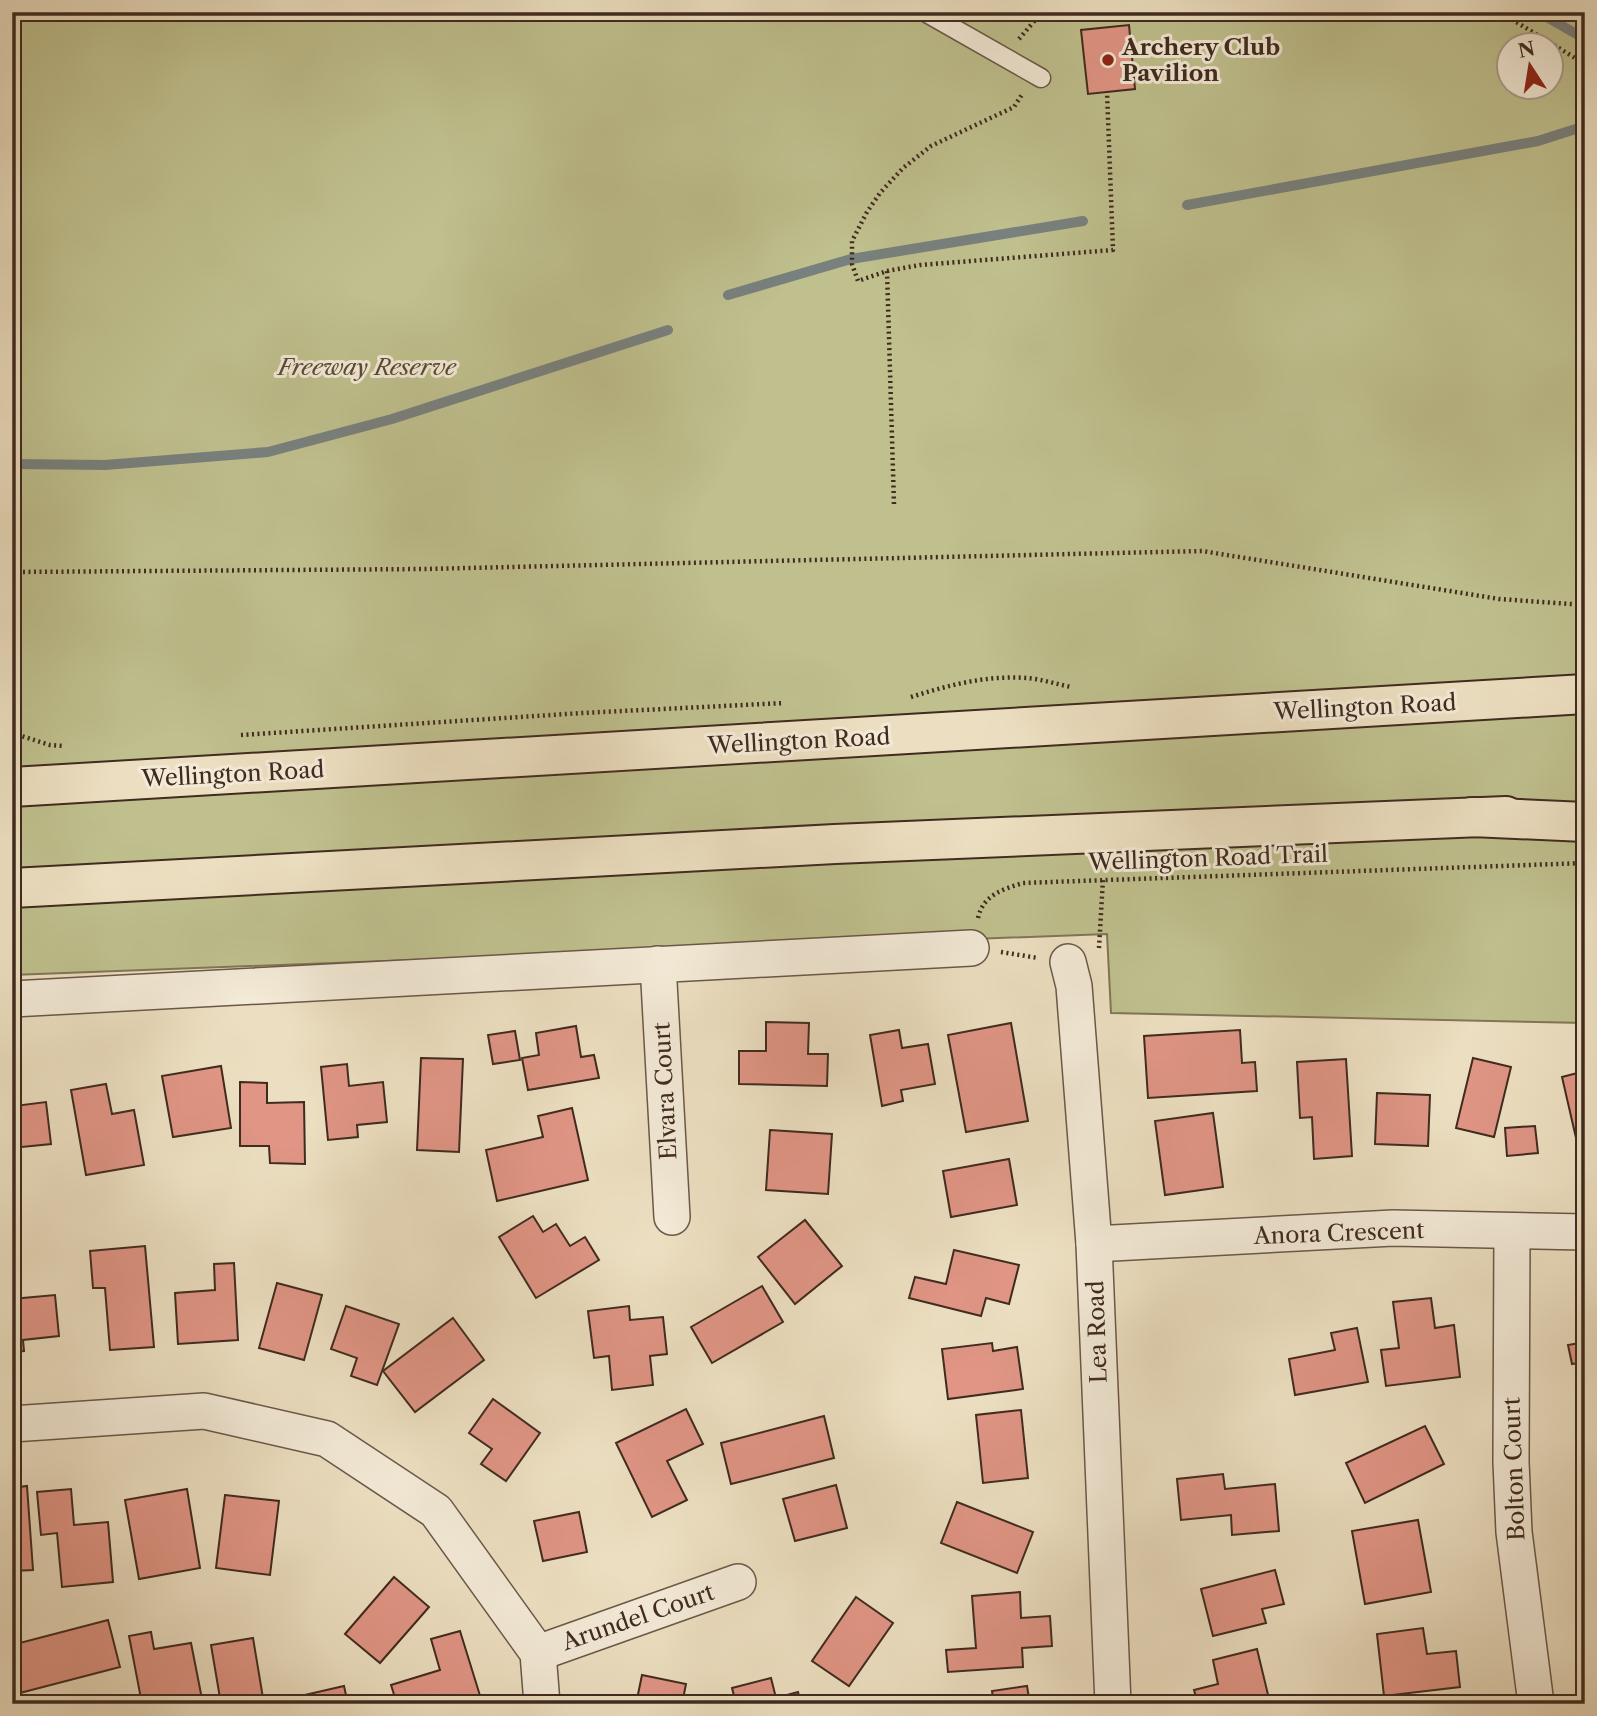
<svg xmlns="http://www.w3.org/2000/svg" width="1597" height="1716" font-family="'Libre Caslon Text',serif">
<rect width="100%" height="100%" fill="#ecdfc1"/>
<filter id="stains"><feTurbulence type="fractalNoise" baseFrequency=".00286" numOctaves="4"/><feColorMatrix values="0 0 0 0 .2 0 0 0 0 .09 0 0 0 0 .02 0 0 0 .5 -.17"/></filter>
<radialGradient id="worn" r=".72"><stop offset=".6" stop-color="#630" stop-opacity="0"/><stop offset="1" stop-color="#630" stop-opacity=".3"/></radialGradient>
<path fill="#bfc08e" stroke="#807656" stroke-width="2" fill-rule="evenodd" d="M12 12H1585V1023L1111 1013 1107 934 12 975ZM1510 46H1552V88H1510Z"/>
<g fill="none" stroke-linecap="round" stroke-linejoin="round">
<g stroke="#78817e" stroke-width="10">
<polyline points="1538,12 1585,39"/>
<polyline points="1187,205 1538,141 1585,126"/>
<polyline points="728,295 851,259 1083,221"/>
<polyline points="12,464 105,465 268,452 392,419 668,330"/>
</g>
</g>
<g fill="#e09585" stroke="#402b1f" stroke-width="2">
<polygon points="1129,25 1135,89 1088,94 1081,30"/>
<polygon points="766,1022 809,1023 808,1054 828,1054 827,1086 739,1084 739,1051 766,1051"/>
<polygon points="1011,1023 1028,1121 966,1132 948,1035"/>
<polygon points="576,1026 581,1057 594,1055 599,1078 528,1090 522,1058 539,1055 536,1033"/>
<polygon points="899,1030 902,1048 928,1044 935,1084 901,1090 903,1101 882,1106 870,1035"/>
<polygon points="1240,1030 1242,1063 1255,1062 1257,1091 1148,1098 1144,1036"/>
<polygon points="515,1031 520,1060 493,1064 488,1035"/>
<polygon points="421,1058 463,1059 459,1152 417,1150"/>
<polygon points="1473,1058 1511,1067 1494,1137 1456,1128"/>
<polygon points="1346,1059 1352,1156 1314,1159 1312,1117 1300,1118 1297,1062"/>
<polygon points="347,1064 349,1086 383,1082 387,1122 357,1125 358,1137 328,1140 321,1067"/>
<polygon points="221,1066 231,1128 173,1137 162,1076"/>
<polygon points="1585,1071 1585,1149 1579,1151 1562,1077"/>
<polygon points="240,1082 267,1083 267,1103 304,1102 305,1164 270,1163 269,1146 240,1146"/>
<polygon points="106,1084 112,1114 134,1110 144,1165 86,1175 71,1090"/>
<polygon points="12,1087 15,1106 46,1102 51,1144 12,1148"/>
<polygon points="1377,1093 1430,1095 1428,1146 1375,1144"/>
<polygon points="572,1108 588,1180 497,1201 486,1150 543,1137 538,1116"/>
<polygon points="1213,1113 1223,1187 1165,1195 1155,1121"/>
<polygon points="1535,1126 1538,1153 1507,1156 1505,1128"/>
<polygon points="770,1130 832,1134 828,1194 766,1190"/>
<polygon points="1009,1159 1017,1205 951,1217 943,1171"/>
<polygon points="533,1216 543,1232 556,1224 570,1246 585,1237 599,1260 536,1298 499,1237"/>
<polygon points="805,1220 842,1266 795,1304 758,1257"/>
<polygon points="145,1246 154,1347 110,1350 105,1288 93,1288 90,1251"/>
<polygon points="954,1250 1019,1265 1009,1304 986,1298 981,1316 909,1298 915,1277 946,1284"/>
<polygon points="234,1263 238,1340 178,1344 175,1293 215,1290 214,1264"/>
<polygon points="277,1283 322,1295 304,1360 259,1348"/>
<polygon points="762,1286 783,1322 712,1363 691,1327"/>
<polygon points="55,1295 59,1336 23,1340 24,1351 12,1352 12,1299"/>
<polygon points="1431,1298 1435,1328 1454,1325 1460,1377 1386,1386 1381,1350 1399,1348 1393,1302"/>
<polygon points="346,1306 399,1324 377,1385 351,1376 357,1358 331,1349"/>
<polygon points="629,1306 630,1320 663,1317 667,1354 650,1356 653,1385 612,1390 609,1356 594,1358 588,1311"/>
<polygon points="453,1318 484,1360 415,1412 383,1371"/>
<polygon points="1357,1328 1368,1382 1295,1395 1289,1359 1335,1350 1331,1333"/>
<polygon points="1585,1342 1585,1362 1572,1364 1568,1345"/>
<polygon points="992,1343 993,1351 1017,1347 1023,1389 948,1399 942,1349"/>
<polygon points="493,1399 540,1433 506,1481 481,1464 492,1449 469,1433"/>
<polygon points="686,1409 703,1444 667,1461 687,1500 652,1517 616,1443"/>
<polygon points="1021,1410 1028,1478 983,1483 976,1415"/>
<polygon points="824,1416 834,1458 731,1484 721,1443"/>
<polygon points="1425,1426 1444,1464 1365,1503 1346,1463"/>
<polygon points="1223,1474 1225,1489 1275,1484 1279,1531 1232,1535 1231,1515 1181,1520 1177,1479"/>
<polygon points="836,1485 847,1528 795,1541 783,1499"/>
<polygon points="27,1486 33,1570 12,1571 12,1488"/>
<polygon points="71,1489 74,1525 108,1522 113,1582 62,1587 57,1533 41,1535 37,1492"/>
<polygon points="187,1489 200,1568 139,1579 125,1500"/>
<polygon points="225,1495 279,1501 270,1575 216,1568"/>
<polygon points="957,1502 1033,1532 1017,1573 941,1543"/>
<polygon points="579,1512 587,1552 543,1561 534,1521"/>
<polygon points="1418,1520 1431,1592 1365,1604 1352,1531"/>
<polygon points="1275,1570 1284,1604 1262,1609 1266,1623 1213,1636 1201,1589"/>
<polygon points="394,1577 429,1607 380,1663 345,1634"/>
<polygon points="1020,1592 1021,1618 1050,1616 1052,1646 1022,1648 1023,1667 948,1672 946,1650 976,1648 972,1596"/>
<polygon points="856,1597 893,1623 849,1686 812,1661"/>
<polygon points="108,1620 120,1667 16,1694 12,1681 12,1645"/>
<polygon points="1423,1628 1427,1654 1456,1651 1460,1687 1384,1696 1377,1634"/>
<polygon points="460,1631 482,1702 476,1704 397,1704 391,1685 440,1670 431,1639"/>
<polygon points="151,1632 154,1649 191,1643 203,1704 142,1704 129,1636"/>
<polygon points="253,1638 264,1704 221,1704 211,1645"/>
<polygon points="1257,1649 1270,1703 1198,1704 1194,1690 1218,1684 1213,1660"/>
<polygon points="642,1675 686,1684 682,1704 636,1704"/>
<polygon points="771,1678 776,1698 798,1692 801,1704 736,1704 732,1688"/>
<polygon points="344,1686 348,1704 298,1704 296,1697"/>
<polygon points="1027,1686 1030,1704 994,1704 992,1691"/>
<polygon points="108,1697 110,1704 78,1704"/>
</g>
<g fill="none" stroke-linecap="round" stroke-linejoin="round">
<g stroke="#6b5848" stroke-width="21">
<polyline id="service" points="925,12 1041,78"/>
</g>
<g stroke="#6b5848" stroke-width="38">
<g id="minor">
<polyline points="1068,962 1074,986 1094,1244 1113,1704"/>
<polyline points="658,964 672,1217"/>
<polyline points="12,999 971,948"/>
<polyline points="1512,1232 1511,1462 1514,1532 1536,1704"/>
<polyline points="1094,1244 1393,1228 1585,1232"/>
<polyline points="12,1424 204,1411 327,1439 436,1511 538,1653 542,1704"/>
<polyline points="538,1653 738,1582"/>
</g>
</g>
<g stroke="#402b1f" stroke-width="42">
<g id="trunk">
<polyline points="12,787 1585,694"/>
<polyline points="12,888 835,844 1506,816"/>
</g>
</g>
<g stroke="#402b1f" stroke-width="42">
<polyline id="motorway" points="1472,817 1585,822"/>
</g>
<g stroke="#402b1f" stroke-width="4.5" stroke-dasharray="2 3.5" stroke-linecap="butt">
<polyline points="1497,12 1508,17 1585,64"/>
<polyline points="1019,39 1036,19 1045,12"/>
<polyline points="887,271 920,265 1113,250 1107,92"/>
<polyline points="894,504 887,271 858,281 852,264 852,241 867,212 880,193 903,168 931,146 1014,107 1023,93"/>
<polyline points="12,572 425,569 1202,551 1499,599 1585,605"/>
<path d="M911 697C949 685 987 675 1027 678 1041 679 1056 684 1071 687"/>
<polyline points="12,733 50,745 64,746"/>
<polyline points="241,735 582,713 784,703"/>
<path d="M978 918C983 895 1003 889 1023 883L1585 863"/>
<polyline points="1099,948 1103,879"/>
<polyline points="1001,952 1038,958"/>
</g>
<use href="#service" stroke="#f3ead7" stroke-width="18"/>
<use href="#minor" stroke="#f3ead7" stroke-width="35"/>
<use href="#trunk" stroke="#ecdfc1" stroke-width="38"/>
<use href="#motorway" stroke="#ecdfc1" stroke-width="38"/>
</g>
<circle fill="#8f2418" stroke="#f3ead7" stroke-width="2.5" cx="1108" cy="60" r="7"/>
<g text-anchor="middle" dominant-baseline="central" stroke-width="6" stroke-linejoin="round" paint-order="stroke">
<g font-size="23" font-weight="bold" fill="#402b1f" stroke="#f3ead7" text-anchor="start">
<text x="1122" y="47">Archery Club<tspan x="1122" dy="26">Pavilion</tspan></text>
</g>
<g font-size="23" font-style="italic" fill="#594935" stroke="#f3ead7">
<text x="367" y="367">Freeway Reserve</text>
</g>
<g font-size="23" fill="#402b1f" stroke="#f3ead7">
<text transform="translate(1365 707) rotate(-3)">Wellington Road</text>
<text transform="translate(799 741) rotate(-3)">Wellington Road</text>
<text transform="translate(233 774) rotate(-3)">Wellington Road</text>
<text transform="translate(1208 858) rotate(-2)">Wellington Road Trail</text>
<text transform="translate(665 1091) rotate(-93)">Elvara Court</text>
<text transform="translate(1339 1233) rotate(-2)">Anora Crescent</text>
<text transform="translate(1097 1332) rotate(-92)">Lea Road</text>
<text transform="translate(1514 1469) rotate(-92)">Bolton Court</text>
<text transform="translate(638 1617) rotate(-19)">Arundel Court</text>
</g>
</g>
<rect width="1597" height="1716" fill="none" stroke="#ecdfc1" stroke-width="42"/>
<rect x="14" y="14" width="1569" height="1688" fill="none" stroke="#402b1f" stroke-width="3.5"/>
<rect x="21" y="21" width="1555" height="1674" fill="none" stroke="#402b1f" stroke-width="2"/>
<g transform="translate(1530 66) rotate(348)"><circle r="33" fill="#f3ead7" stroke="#ab9e8d" stroke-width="2"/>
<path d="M0-5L12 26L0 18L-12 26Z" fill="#8f2418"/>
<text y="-10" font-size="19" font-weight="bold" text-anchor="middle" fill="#402b1f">N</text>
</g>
<rect width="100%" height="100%" filter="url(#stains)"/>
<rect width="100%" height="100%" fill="url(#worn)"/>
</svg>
